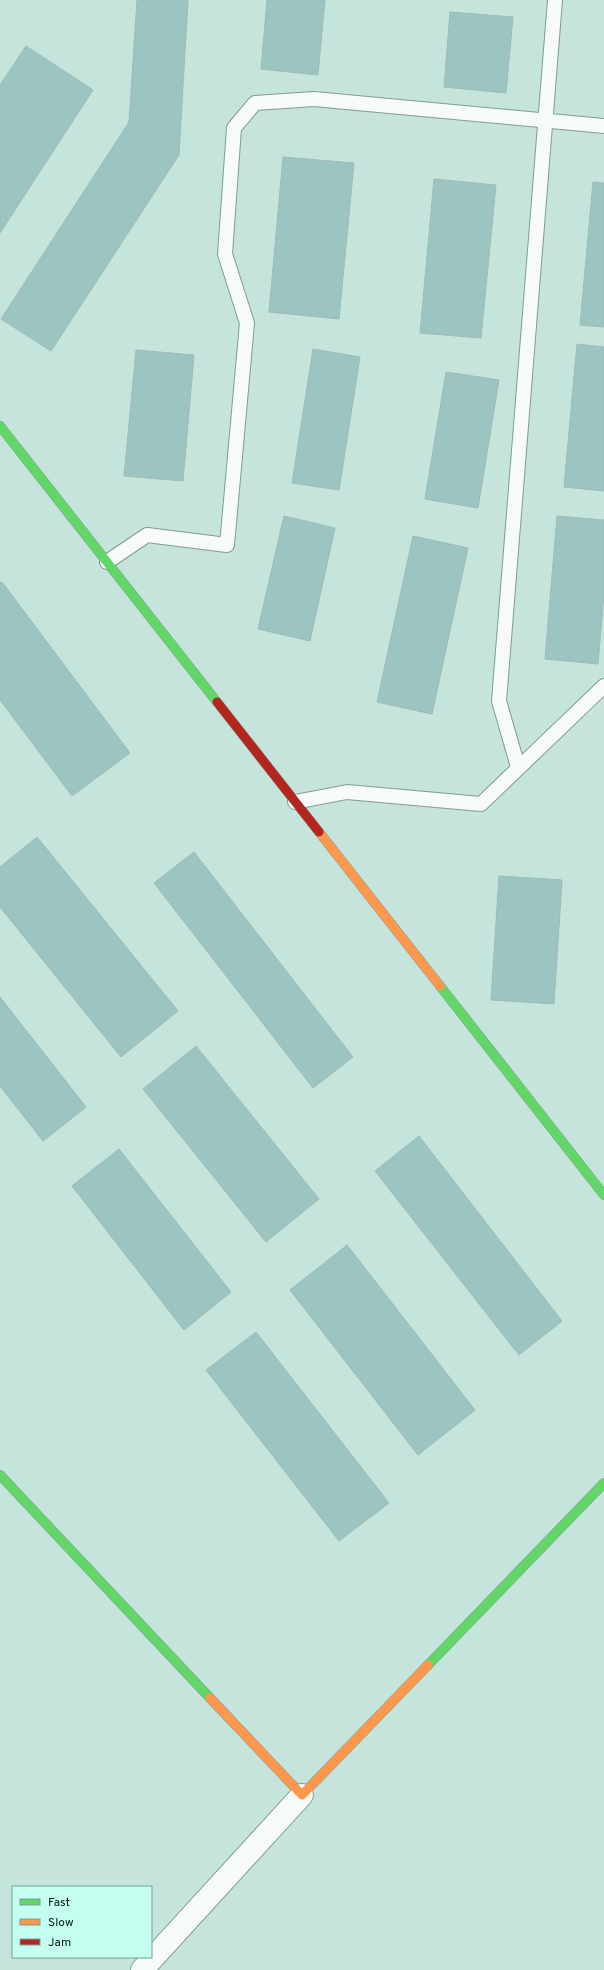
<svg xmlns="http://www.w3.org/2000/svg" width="604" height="1970" font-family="Overpass,sans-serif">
<rect width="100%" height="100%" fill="#c4e4dc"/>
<g fill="#9cc4c0" stroke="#a0bab7">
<polygon points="137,0 188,0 179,155 51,351 1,319 129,122"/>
<polygon points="267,0 325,0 318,75 261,69"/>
<polygon points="450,12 513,17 506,93 444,87"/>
<polygon points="26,46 93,90 0,233 0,85"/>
<polygon points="283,157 354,163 339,319 269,312"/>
<polygon points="434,179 496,185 481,338 420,333"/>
<polygon points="593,182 604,183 604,327 580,325"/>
<polygon points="577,344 604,347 604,491 564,487"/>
<polygon points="313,349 360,357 339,490 292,483"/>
<polygon points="136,350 194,355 183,481 124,476"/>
<polygon points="446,372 499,380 478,508 425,499"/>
<polygon points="284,516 335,528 310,641 258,629"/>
<polygon points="557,516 604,520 604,594 598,664 545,659"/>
<polygon points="413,536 468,548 432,714 377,702"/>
<polygon points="2,582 130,753 72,796 0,700 0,583"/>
<polygon points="37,837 178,1011 121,1057 0,907 0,867"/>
<polygon points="194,852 353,1057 313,1088 154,883"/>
<polygon points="499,876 562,880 554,1004 491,1000"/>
<polygon points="0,997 86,1107 43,1141 0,1086"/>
<polygon points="196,1046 319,1199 266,1242 143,1089"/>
<polygon points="419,1136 562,1321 519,1355 375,1171"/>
<polygon points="119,1149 231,1292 184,1330 72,1186"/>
<polygon points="347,1245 475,1410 418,1455 290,1290"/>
<polygon points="256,1332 389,1503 339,1541 206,1370"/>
</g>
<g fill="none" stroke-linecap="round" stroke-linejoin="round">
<g stroke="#829b95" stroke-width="16">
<g id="lane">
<polyline points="107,562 147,535 227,545 247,323 225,254 234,128 255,103 314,99 604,126"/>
<polyline points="518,767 499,701 555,0"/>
<polyline points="295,802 347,792 481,804 604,686"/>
</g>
</g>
<g stroke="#829b95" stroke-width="24">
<polyline id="street" points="142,1970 302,1795"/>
</g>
<g stroke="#829b95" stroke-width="10">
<g id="fast">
<polyline points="0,426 217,702"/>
<polyline points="440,986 604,1195"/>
<polyline points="0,1475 210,1698"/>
<polyline points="428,1665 604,1483"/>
</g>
</g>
<g stroke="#829b95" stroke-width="10">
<g id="slow">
<polyline points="319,832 440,986"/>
<polyline points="210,1698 302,1795 428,1665"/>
</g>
</g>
<g stroke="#829b95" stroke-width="10">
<polyline id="jam" points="217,702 319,832"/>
</g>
<use href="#lane" stroke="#f6fbfa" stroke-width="14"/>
<use href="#street" stroke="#f6fbfa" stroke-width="22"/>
<use href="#fast" stroke="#63d668" stroke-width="9"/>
<use href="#slow" stroke="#ff974d" stroke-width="9"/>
<use href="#jam" stroke="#b3261e" stroke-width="9"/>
</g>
<rect x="12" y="1886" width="140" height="72" fill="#c4fef0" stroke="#77a298"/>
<rect x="20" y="1899" width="20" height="6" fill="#63d668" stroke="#77a298"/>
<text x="48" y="1906" font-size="12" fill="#031915">Fast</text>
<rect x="20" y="1919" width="20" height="6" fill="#ff974d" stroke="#77a298"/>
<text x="48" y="1926" font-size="12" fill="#031915">Slow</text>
<rect x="20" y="1939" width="20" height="6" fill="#b3261e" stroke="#77a298"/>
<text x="48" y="1946" font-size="12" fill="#031915">Jam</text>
</svg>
